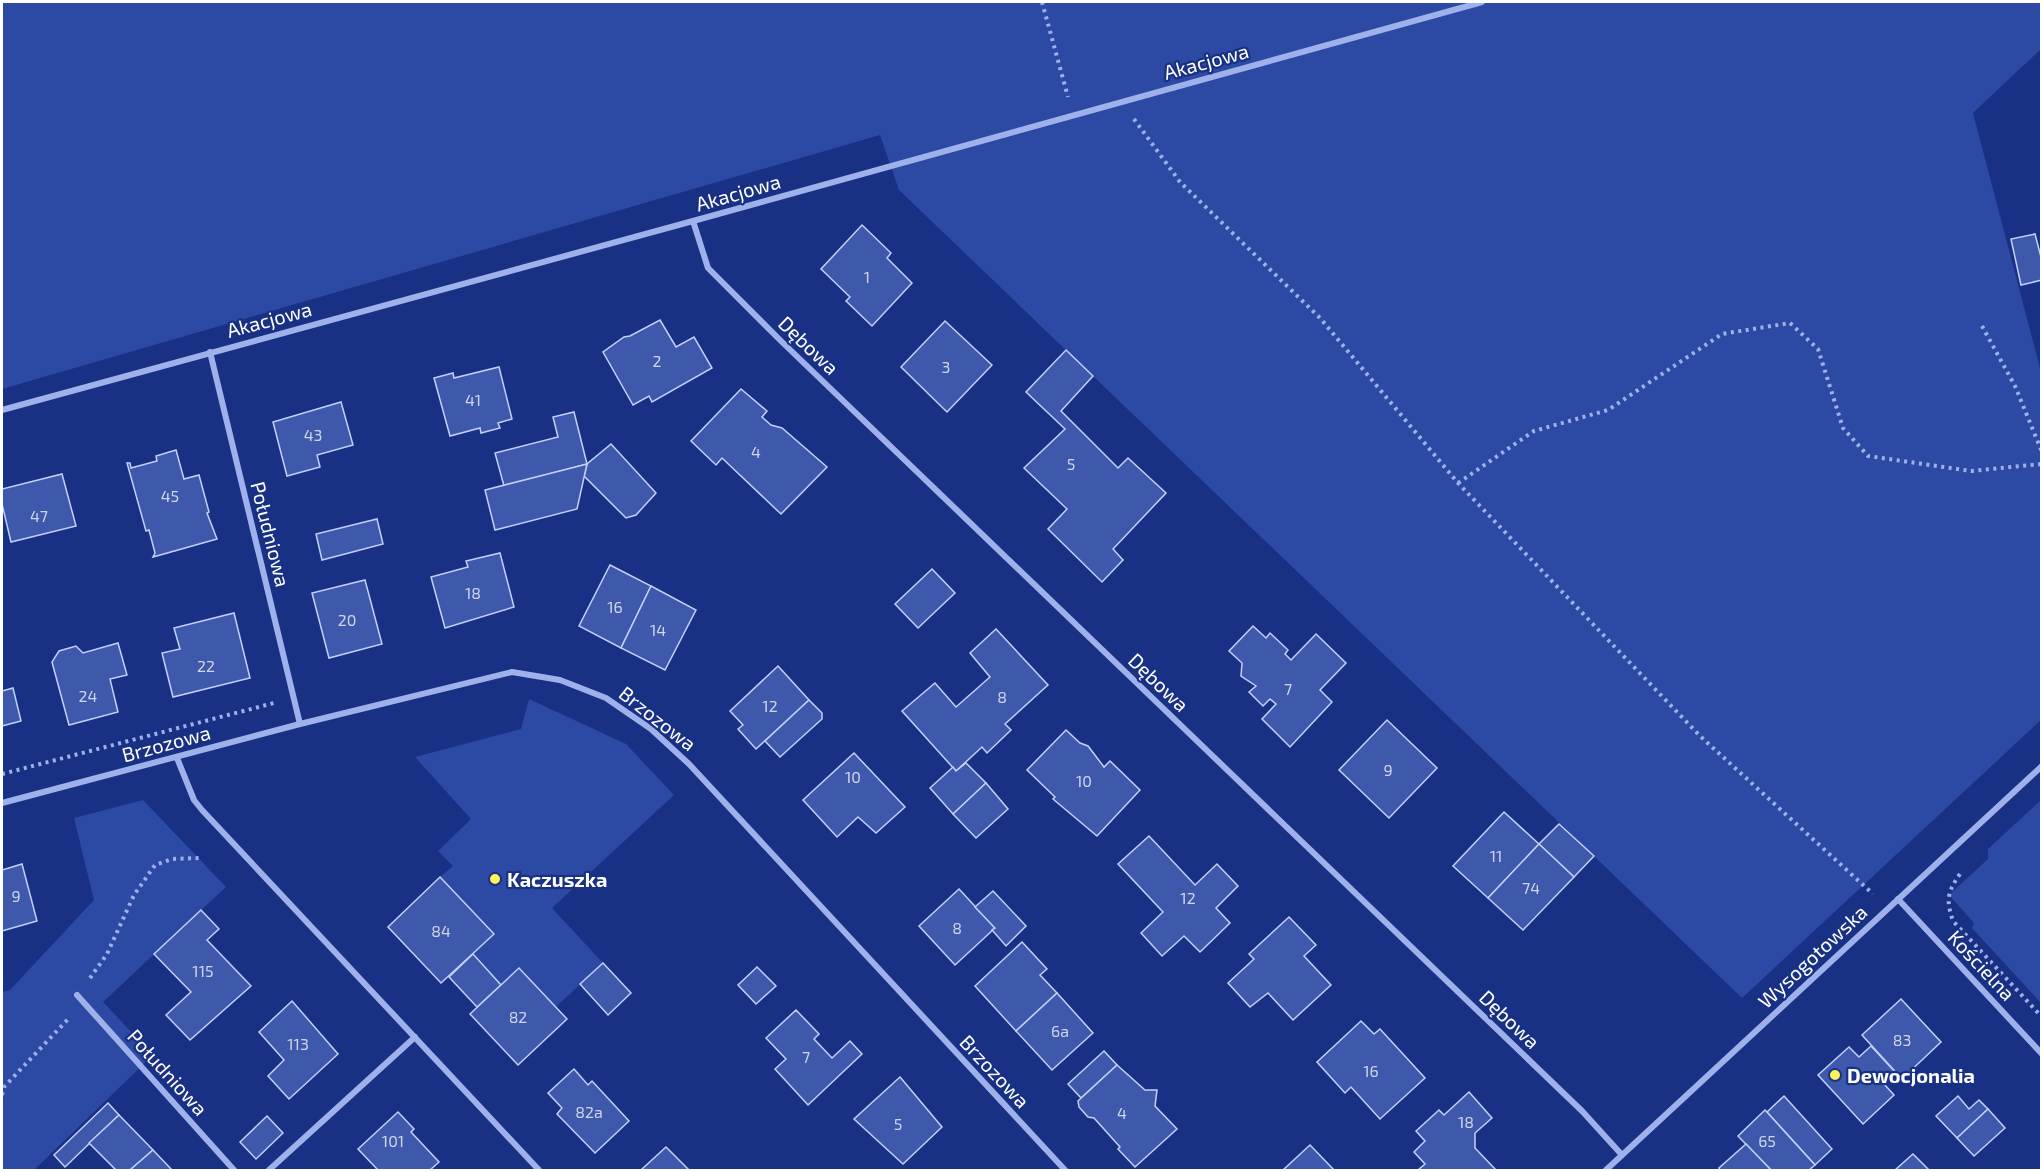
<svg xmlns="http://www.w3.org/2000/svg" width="2043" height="1172" font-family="'Exo 2',sans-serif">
<rect width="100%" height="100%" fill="#193184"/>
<g fill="#2c49a3">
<polygon points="2,2 2041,2 2041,49 1973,113 2041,372 2041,720 1742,998 899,190 880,135 2,389"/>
<polygon points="529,699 626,744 674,795 552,908 603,963 556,1007 520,968 501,985 473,954 494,934 440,877 453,866 438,851 471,819 415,757 521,729"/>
<polygon points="143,800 226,887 103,1002 153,1055 34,1170 2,1170 2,992 10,990 94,900 74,818"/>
<polygon points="2041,800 2041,1003 1972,928 1974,923 1949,895 1988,859 1988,849"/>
</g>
<g fill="#3e58ab" stroke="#c3d0f9" stroke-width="1.5">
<polygon points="862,225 891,253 887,258 912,283 872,326 846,301 850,297 821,269"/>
<polygon points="2035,234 2042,261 2042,280 2021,285 2011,239"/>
<polygon points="660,320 676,347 694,337 712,368 652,402 649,396 633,405 603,352 624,337 630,336"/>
<polygon points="945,321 992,365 947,412 901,367"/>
<polygon points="1066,350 1093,376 1061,411 1118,468 1128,458 1166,493 1113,549 1123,560 1102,582 1048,529 1067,509 1024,468 1065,429 1026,392"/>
<polygon points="499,367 512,419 498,423 500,428 481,433 480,428 450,436 434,378 453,373 454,378"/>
<polygon points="741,389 767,411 762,417 771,425 782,428 827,467 781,514 722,458 716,465 691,441"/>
<polygon points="341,402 353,445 317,455 320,467 287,476 273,422"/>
<polygon points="574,412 587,464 504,486 495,453 558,437 553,417"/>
<polygon points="611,444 656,493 636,515 626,518 584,476 587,464"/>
<polygon points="176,450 184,479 199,475 209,512 207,513 217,539 153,557 155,553 149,530 146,531 127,463 130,463 131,468 157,461 156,456"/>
<polygon points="587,464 577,509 495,530 485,490"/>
<polygon points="62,474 76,526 11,542 2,504 2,489"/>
<polygon points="377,519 383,544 322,560 316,534"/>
<polygon points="500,553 514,607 445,628 431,577 468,567 466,561"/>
<polygon points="610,565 651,586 621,648 579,626"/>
<polygon points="932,569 955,593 918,628 895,604"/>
<polygon points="365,580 382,644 329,658 312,593"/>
<polygon points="651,586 696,610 665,670 621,648"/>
<polygon points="234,613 250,678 173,697 162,653 180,649 174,628"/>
<polygon points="1253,626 1266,638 1270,633 1288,650 1285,654 1291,660 1316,634 1346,663 1320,690 1332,702 1290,747 1262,719 1276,704 1270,699 1263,706 1249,692 1256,686 1241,676 1242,663 1229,651"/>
<polygon points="996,629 1048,685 1005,724 1011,730 987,753 982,747 956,771 902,711 935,683 956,707 990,677 970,653"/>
<polygon points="118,643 127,675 110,679 118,712 69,725 52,662 59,651 76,646 83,653"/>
<polygon points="778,666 809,700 756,749 738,729 743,725 730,711"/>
<polygon points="13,688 21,721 2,726 2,691"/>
<polygon points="809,700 822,713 822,719 780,757 765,741"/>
<polygon points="1387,720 1437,768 1389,818 1339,770"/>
<polygon points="1066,730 1080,743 1088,746 1104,767 1110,761 1140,790 1097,836 1053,799 1055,797 1027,770"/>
<polygon points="854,753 905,807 876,833 858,817 837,837 803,800"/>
<polygon points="966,763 986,783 953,814 930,788 953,767 956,771"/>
<polygon points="986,783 1008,809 976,838 953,814"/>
<polygon points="1504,812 1539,844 1488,898 1453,866"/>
<polygon points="1559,824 1594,856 1574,877 1539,844"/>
<polygon points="1149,836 1195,885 1217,864 1238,886 1216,908 1230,923 1200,952 1184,936 1162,956 1141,933 1163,912 1118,864"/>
<polygon points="1539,844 1574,877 1523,930 1488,898"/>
<polygon points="22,864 37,921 2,931 2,870"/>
<polygon points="440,877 494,934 441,983 388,927"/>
<polygon points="959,889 995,928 955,965 919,926"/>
<polygon points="993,891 1026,926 1006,946 992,930 995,928 975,907"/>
<polygon points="201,910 219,929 207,940 251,986 190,1040 166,1015 191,992 154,954"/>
<polygon points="1289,917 1316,945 1304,956 1331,985 1293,1020 1268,993 1250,1007 1228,983 1254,959 1249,954"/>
<polygon points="1022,942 1047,969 1040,975 1057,993 1016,1031 975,986"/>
<polygon points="473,954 501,985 477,1007 449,977"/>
<polygon points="603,963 631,993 608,1015 580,984"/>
<polygon points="757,967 776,986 756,1004 738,985"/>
<polygon points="519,968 567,1019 518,1065 470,1014"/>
<polygon points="1057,993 1093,1033 1052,1070 1016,1031"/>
<polygon points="1901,999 1941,1042 1902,1079 1862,1035"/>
<polygon points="292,1001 338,1054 289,1099 268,1076 284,1060 259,1032"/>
<polygon points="796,1010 819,1034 814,1039 832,1058 850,1041 862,1054 808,1105 775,1069 786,1059 766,1038"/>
<polygon points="1361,1021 1374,1034 1380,1029 1425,1078 1380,1119 1351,1087 1345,1093 1317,1062"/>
<polygon points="1871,1046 1896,1073 1884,1084 1894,1095 1863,1124 1818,1075 1849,1047 1859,1057"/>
<polygon points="1104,1051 1117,1065 1081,1098 1068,1084"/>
<polygon points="1117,1065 1145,1090 1157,1090 1155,1106 1177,1129 1135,1167 1118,1149 1120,1147 1094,1118 1088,1117 1079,1107 1078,1101"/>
<polygon points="574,1069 588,1085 592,1081 629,1121 595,1153 557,1114 562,1108 548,1093"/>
<polygon points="900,1077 942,1127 903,1164 854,1119"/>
<polygon points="1469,1092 1492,1118 1475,1133 1475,1148 1496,1170 1418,1170 1425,1164 1414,1152 1425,1141 1416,1131 1439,1110 1444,1115"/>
<polygon points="1784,1096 1832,1149 1815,1165 1767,1112"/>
<polygon points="1958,1096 1969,1109 1979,1100 1988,1109 1957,1138 1936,1116"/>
<polygon points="108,1103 119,1115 65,1167 54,1155"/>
<polygon points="1988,1109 2005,1128 1974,1156 1957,1138"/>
<polygon points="1765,1110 1815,1165 1809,1170 1771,1170 1738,1136"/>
<polygon points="398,1112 414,1129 411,1132 439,1162 430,1170 378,1170 358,1149"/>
<polygon points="119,1115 153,1150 130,1170 116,1170 89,1143"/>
<polygon points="267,1116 283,1133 256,1159 240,1142"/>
<polygon points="1746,1144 1771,1170 1720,1170 1719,1168"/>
<polygon points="1310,1145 1334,1170 1283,1170"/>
<polygon points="666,1147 689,1170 641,1170"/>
<polygon points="153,1150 172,1170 130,1170"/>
<polygon points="1913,1154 1929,1170 1895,1170"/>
</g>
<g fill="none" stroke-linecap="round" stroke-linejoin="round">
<g stroke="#9fb1eb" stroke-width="4" stroke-dasharray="3 4.5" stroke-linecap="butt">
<polyline points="1042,2 1068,97"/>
<polyline points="1134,119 1180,182 1320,318 1458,483 1700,736 1873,894"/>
<polyline points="1982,326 2015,386 2042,452"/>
<polyline points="1458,483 1534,431 1608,410 1722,334 1790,323 1818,349 1843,428 1868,456 1971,471 2042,464"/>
<polyline points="2,774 274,703"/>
<path d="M1960 874C1947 892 1946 901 1953 921L2042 1017"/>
<polyline points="90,978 107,954 134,895 155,865 172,859 199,858"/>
<polyline points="2,1095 4,1087 70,1017"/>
</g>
<g stroke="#9fb1eb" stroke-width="6">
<polyline points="693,221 708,268 782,342 1582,1111 1622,1155"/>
<polyline points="210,352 300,724"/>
<polyline points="2,410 693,221 1482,2"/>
<polyline points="177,758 194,800 202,810 539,1170"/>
<polyline points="2,803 300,724 512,672 560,680 606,698 651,729 689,764 1065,1170"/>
<polyline points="1898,899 2042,1054"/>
<polyline points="77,995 234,1170"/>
<polyline points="269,1170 415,1037"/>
<polyline points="1606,1170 2042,766"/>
</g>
</g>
<g fill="#fef25a" stroke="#193184" stroke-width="2">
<circle cx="495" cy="879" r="6"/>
<circle cx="1835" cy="1075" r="6"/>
</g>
<g text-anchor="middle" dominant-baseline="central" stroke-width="4.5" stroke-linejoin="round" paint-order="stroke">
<g font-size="16" fill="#cfd5ea">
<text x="867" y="276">1</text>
<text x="657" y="360">2</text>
<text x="946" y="366">3</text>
<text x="473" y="399">41</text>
<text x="313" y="434">43</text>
<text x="756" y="451">4</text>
<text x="1071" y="463">5</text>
<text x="170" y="495">45</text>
<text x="39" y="515">47</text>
<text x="473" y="592">18</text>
<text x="615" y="606">16</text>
<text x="347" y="619">20</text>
<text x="658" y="629">14</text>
<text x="206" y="665">22</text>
<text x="1288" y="688">7</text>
<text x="88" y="695">24</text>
<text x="1002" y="696">8</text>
<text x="770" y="705">12</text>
<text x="1388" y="769">9</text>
<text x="853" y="776">10</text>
<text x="1084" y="780">10</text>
<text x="1496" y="855">11</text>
<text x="1531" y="887">74</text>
<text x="16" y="895">9</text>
<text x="1188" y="897">12</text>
<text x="957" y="927">8</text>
<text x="441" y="930">84</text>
<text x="203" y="970">115</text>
<text x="518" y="1016">82</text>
<text x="1060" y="1030">6a</text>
<text x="1902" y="1039">83</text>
<text x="298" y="1043">113</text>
<text x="806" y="1056">7</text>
<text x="1371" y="1070">16</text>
<text x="589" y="1111">82a</text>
<text x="1122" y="1112">4</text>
<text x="1466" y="1121">18</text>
<text x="898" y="1123">5</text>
<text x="393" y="1140">101</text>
<text x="1767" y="1140">65</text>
</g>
<g font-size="20" fill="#fff" stroke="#193184">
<text transform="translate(1206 61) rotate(-15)">Akacjowa</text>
<text transform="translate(738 192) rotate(-16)">Akacjowa</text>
<text transform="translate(269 319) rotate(-15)">Akacjowa</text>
<text transform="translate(809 345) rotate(44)">Dębowa</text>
<text transform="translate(271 534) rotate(76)">Południowa</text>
<text transform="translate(1159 682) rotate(44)">Dębowa</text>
<text transform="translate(658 718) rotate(38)">Brzozowa</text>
<text transform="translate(166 743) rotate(-15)">Brzozowa</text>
<text transform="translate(1812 956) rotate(-43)">Wysogotowska</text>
<text transform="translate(1982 965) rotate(47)">Kościelna</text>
<text transform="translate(1510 1019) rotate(44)">Dębowa</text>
<text transform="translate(995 1071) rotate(47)">Brzozowa</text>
<text transform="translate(168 1072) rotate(48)">Południowa</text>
</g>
<g font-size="20" font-weight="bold" fill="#fff" stroke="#193184" text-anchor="start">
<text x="507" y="879">Kaczuszka</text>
<text x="1847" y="1075">Dewocjonalia</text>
</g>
</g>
<rect width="2043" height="1172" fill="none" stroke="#ffffff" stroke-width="6"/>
</svg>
